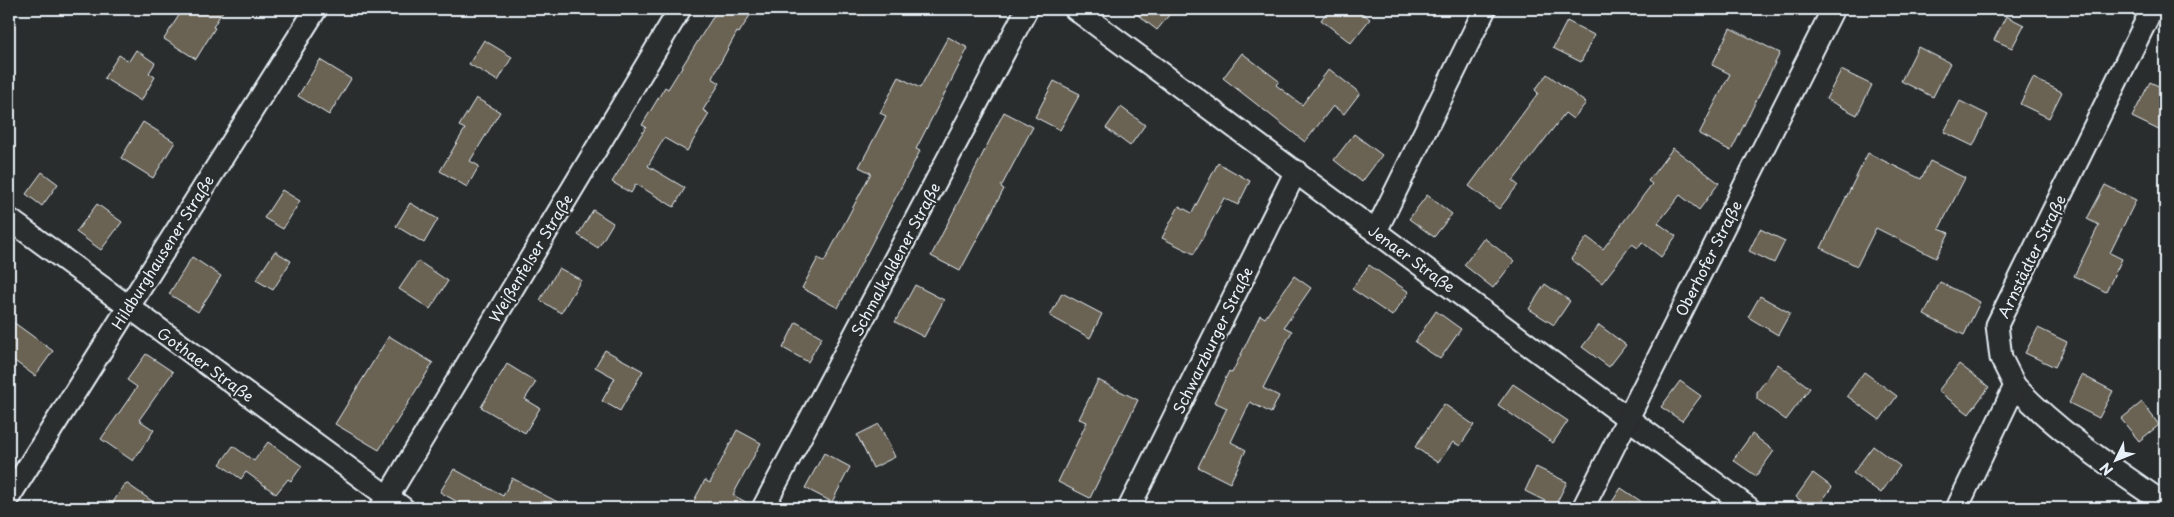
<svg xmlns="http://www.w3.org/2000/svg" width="2174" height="517" font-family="'Playpen Sans',sans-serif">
<rect width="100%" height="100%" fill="#2a2d2e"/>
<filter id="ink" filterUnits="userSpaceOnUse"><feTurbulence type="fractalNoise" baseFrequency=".02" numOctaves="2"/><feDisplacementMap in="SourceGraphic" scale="10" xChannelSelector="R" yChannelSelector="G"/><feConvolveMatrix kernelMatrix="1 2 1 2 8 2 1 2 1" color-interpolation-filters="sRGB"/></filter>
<g filter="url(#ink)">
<g fill="#6b6252" stroke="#e8f1f8">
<polygon points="183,9 224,9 213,27 215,28 196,59 164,39"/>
<polygon points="718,9 754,9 739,33 737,32 712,78 720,83 703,110 709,114 687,151 664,138 648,166 685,188 674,207 636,184 631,193 612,182 646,127 642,125 665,87 668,89"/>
<polygon points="1130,9 1174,9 1157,30"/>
<polygon points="1329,9 1357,9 1370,19 1351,43 1321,20"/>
<polygon points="2006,16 2024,25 2012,48 1994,40"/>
<polygon points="1567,21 1594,35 1581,62 1553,48"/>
<polygon points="1730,28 1780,53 1731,151 1699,134 1730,74 1712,65"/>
<polygon points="948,37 968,48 916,149 920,151 838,308 802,288 818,258 824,262 871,173 859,167 886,116 880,113 899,77 920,88"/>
<polygon points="484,40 512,57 498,81 469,64"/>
<polygon points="1918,47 1950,63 1933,97 1901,81"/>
<polygon points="136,50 155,63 149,73 155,77 141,101 104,78 119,55 129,61"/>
<polygon points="1242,53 1279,81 1276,85 1302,105 1329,69 1360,93 1344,114 1333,106 1305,142 1223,78"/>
<polygon points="320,60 351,79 329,115 298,96"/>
<polygon points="1841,70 1872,85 1857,115 1826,99"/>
<polygon points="1547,74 1586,103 1573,119 1565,113 1513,181 1518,185 1499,209 1469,186 1538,93 1535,90"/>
<polygon points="2033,78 2062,92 2049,118 2020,104"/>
<polygon points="1054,81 1080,94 1060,130 1035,117"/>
<polygon points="2150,82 2165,89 2165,133 2132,117"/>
<polygon points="476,98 500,112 470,161 479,166 467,187 440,171 465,129 459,126"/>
<polygon points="1960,101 1988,115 1973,146 1944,132"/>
<polygon points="1121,107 1145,125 1130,146 1106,128"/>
<polygon points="1004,112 1033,127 1001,187 1004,189 960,271 931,256"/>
<polygon points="143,122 175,142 153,178 121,158"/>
<polygon points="1354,134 1382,155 1362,182 1334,160"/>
<polygon points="1673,148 1719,183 1699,210 1680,195 1658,223 1676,236 1661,257 1642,242 1638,248 1632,244 1602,283 1571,259 1587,237 1603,249 1652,184 1648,181"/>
<polygon points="1868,153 1921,179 1930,161 1965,178 1939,229 1949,233 1936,258 1876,228 1857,266 1821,248"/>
<polygon points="1218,163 1250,181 1238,205 1224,198 1194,254 1162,238 1179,206 1192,213"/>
<polygon points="42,172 58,184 42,206 26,194"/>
<polygon points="2105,185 2136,200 2110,253 2122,259 2106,292 2074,276 2099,225 2087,219"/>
<polygon points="282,190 300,201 283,229 264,218"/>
<polygon points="1427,195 1452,214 1434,237 1409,219"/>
<polygon points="410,203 438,219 424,243 396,226"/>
<polygon points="97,204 122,222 101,250 76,232"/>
<polygon points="593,210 613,223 598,248 578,235"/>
<polygon points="1760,229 1785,241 1774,263 1749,251"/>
<polygon points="1484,238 1514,261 1493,288 1464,265"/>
<polygon points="275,251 291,261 273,290 256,280"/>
<polygon points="192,257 221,276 198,312 169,294"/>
<polygon points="418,261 448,281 430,309 399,289"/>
<polygon points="1369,265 1409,292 1392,316 1352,289"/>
<polygon points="559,268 581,280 561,313 540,300"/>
<polygon points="1294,276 1311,288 1284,327 1292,331 1263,388 1279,396 1271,413 1250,402 1231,442 1246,450 1230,483 1198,467 1227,408 1214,402 1229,371 1232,373 1260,315 1265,318"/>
<polygon points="1940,282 1980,302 1964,335 1924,315"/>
<polygon points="1545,284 1570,301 1554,325 1529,309"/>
<polygon points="915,285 944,300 924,337 895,322"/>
<polygon points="1062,293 1102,314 1090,338 1050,316"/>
<polygon points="1760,296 1790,313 1778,335 1748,317"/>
<polygon points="1436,311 1461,329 1440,359 1415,342"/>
<polygon points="9,319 53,351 35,376 9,357"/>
<polygon points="796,322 822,337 808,362 783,348"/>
<polygon points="1599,325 1626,345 1609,367 1582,347"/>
<polygon points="2038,328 2067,342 2055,367 2025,353"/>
<polygon points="389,336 433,363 379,450 335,424"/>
<polygon points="605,350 643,371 620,411 602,401 615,378 595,367"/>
<polygon points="146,354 173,372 139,420 154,430 133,461 101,439 137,387 127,380"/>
<polygon points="507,364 536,382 525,399 540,408 525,433 481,407"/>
<polygon points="1778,364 1810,388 1786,420 1757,399 1757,392"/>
<polygon points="1959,364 1989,387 1969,414 1938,391"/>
<polygon points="1864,372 1897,396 1880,420 1847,396"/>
<polygon points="2082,375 2113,391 2099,418 2069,403"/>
<polygon points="1098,380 1138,400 1090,498 1058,482 1087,422 1079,419"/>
<polygon points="1680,381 1701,396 1682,421 1661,407"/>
<polygon points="1513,384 1568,421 1553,443 1498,405"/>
<polygon points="2142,402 2159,425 2139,441 2121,419"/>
<polygon points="1444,404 1474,425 1460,446 1453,442 1438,463 1415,447"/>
<polygon points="879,424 895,457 873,468 857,435"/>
<polygon points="737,430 761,443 733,495 751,505 751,508 690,508 705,480 710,483"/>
<polygon points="1752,434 1774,451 1756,476 1733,460"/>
<polygon points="268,442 302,466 291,481 288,479 276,494 246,472 241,479 220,464 233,446 254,461"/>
<polygon points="1873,446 1900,466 1881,493 1853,473"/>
<polygon points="824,453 850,467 832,502 805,488"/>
<polygon points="1536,467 1567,482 1555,506 1525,491"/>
<polygon points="454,469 503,496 512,478 569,508 468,508 440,492"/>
<polygon points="1813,473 1832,487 1817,508 1811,508 1796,497"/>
<polygon points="126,483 162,508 109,508"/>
<polygon points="1621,488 1651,508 1622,508 1612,502"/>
</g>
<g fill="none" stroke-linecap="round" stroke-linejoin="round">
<g stroke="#e8f1f8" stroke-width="25">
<g id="minor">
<polyline points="1075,9 1749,508"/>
<polyline points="9,219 403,508"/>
<polyline points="1376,231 1485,9"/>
<path d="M2015 386C2059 433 2113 468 2165 504"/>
<polyline points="9,497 316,9"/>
<polyline points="381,508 680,9"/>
<polyline points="763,508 1027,9"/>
<polyline points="1129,508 1296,171"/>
<polyline points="1583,508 1833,9"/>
<polyline points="1957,508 2015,386 2001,358 1997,325 2152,9"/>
</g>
</g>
<use href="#minor" stroke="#2a2d2e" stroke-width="21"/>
</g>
</g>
<g text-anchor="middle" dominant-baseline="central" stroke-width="4.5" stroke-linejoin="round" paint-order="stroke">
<g font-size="15" fill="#e8f1f8" stroke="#2a2d2e">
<text transform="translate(162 252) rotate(-58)">Hildburghausener Straße</text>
<text transform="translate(2031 256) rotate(-64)">Arnstädter Straße</text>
<text transform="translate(530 258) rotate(-59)">Weißenfelser Straße</text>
<text transform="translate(1412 258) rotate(36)">Jenaer Straße</text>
<text transform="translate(1708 258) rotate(-63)">Oberhofer Straße</text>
<text transform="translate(895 259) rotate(-62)">Schmalkaldener Straße</text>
<text transform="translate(1212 340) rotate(-64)">Schwarzburger Straße</text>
<text transform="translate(206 364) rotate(36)">Gothaer Straße</text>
</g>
</g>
<rect width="2174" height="517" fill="none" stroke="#2a2d2e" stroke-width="30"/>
<rect x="15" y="15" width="2144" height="487" fill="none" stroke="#e8f1f8" stroke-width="2" filter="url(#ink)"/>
<g transform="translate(2116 460) rotate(227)" stroke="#2a2d2e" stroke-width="4" paint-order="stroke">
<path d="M0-4L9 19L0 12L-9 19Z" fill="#e8f1f8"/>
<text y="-8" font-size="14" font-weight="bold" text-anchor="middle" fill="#e8f1f8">N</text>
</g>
</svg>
